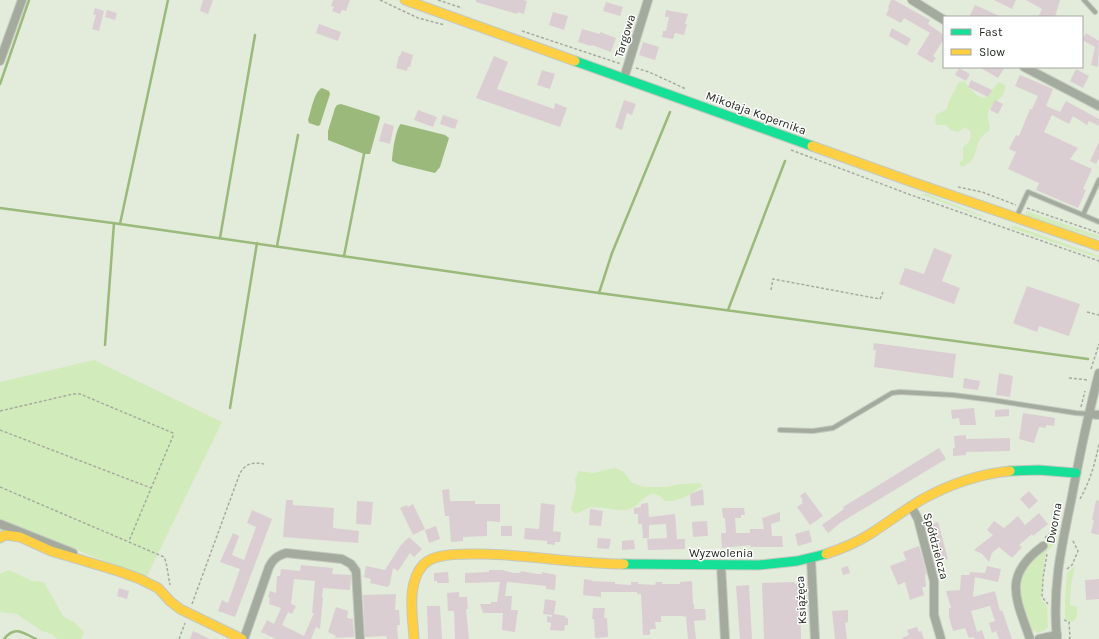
<svg xmlns="http://www.w3.org/2000/svg" width="1099" height="639" font-family="Karla,sans-serif">
<rect width="100%" height="100%" fill="#e3ebdb"/>
<g fill="#d2ebbb">
<path d="M964 81C968 86 980 102 987 97 992 93 992 87 999 82L1005 85C1006 100 989 102 988 114 987 119 990 125 990 130 986 133 980 137 979 141 973 155 978 157 963 167L960 165V162L963 159V147L969 142 971 137 970 131 965 127 958 132 951 130 946 125H937L935 121 936 115 947 109C948 99 955 92 958 83Z"/>
<polygon points="920,194 927,194 988,218 980,216"/>
<polygon points="1026,211 1099,236 1099,239 1026,216"/>
<polygon points="1015,226 1099,256 1099,258 1009,227"/>
<polygon points="94,360 222,422 146,578 10,523 0,546 0,382"/>
<path d="M614 468 623 471 632 483 645 487H666L681 484 700 483 702 486 686 497 672 501H665C648 482 642 507 627 510 618 511 603 507 593 507 586 508 581 512 575 514L571 510 576 488 575 479 579 471 593 473Z"/>
<path d="M1056 530 1053 545 1046 553 1045 556 1041 599 1047 606 1048 627 1045 630 1037 633 1035 630 1032 632C1024 616 1014 593 1022 575 1025 568 1030 562 1034 556 1041 547 1048 538 1056 530Z"/>
<polygon points="1075,566 1071,585 1070,605 1077,607 1077,615 1075,620 1072,622 1065,619 1065,599 1067,573"/>
<polygon points="9,570 32,581 44,582 63,616 75,623 84,633 81,639 57,639 52,634 42,631 17,614 0,612 0,574"/>
</g>
<g fill="#9ab97b">
<path d="M322 88 329 91 330 94 320 125 318 126 309 123 308 120C311 112 314 91 322 88Z"/>
<polygon points="341,104 379,116 380,118 370,154 364,154 328,140 328,131 335,108 337,105"/>
<path d="M401 124 445 135 449 138 440 167 435 173 398 164 392 161C392 154 396 127 401 124Z"/>
</g>
<g fill="none" stroke-linecap="round" stroke-linejoin="round">
<g stroke="#9ab97b" stroke-width="2.5">
<polyline points="0,84 29,0"/>
<polyline points="0,208 120,224 599,293 1088,359"/>
<polyline points="120,224 168,0"/>
<polyline points="220,238 255,35"/>
<polyline points="277,246 298,135"/>
<polyline points="344,256 364,154"/>
<polyline points="599,293 612,253 670,112"/>
<polyline points="728,310 785,161"/>
<polyline points="105,345 114,223"/>
<polyline points="230,408 257,243"/>
<path d="M4 639C15 625 23 633 36 639"/>
</g>
</g>
<g fill="#dbced2" fill-rule="evenodd">
<polygon points="203,0 213,0 208,14 200,11"/>
<polygon points="333,0 350,0 346,11 342,10 340,14 332,11 334,7 331,6"/>
<polygon points="476,0 523,0 527,1 524,14 518,12 517,14 476,2"/>
<polygon points="891,0 894,0 930,20 928,24 944,35 944,39 933,56 936,58 932,63 917,54 930,33 904,18 901,23 886,15 889,8 888,7"/>
<polygon points="994,0 1016,0 1012,9"/>
<polygon points="1026,0 1060,0 1055,17 1038,17 1042,9"/>
<polygon points="606,2 623,7 620,16 603,11"/>
<polygon points="975,5 1002,17 969,17"/>
<polygon points="95,8 104,11 99,31 92,29 96,15 93,14"/>
<polygon points="107,10 117,13 115,20 105,17"/>
<polygon points="666,10 688,14 685,24 687,24 684,35 675,33 673,39 662,37 663,31 666,31 669,17 665,17"/>
<polygon points="553,12 568,16 564,30 549,25"/>
<polygon points="319,24 341,32 338,41 316,33"/>
<polygon points="892,28 911,39 907,46 889,36"/>
<polygon points="582,29 600,34 600,32 616,38 611,52 592,45 591,46 578,42"/>
<polygon points="1086,33 1099,41 1098,67 1091,65 1095,47 1082,40"/>
<polygon points="643,42 659,47 655,60 639,55"/>
<polygon points="402,51 413,55 410,67 408,67 407,71 396,68 399,56 400,56"/>
<polygon points="494,56 508,62 497,89 554,109 555,103 567,108 560,127 476,98"/>
<polygon points="979,67 1005,67 998,78"/>
<polygon points="959,68 970,74 966,81 955,75"/>
<polygon points="1076,69 1089,76 1083,88 1070,81"/>
<polygon points="542,70 555,74 550,89 537,85"/>
<polygon points="1020,75 1053,89 1046,106 1060,112 1066,101 1099,119 1099,126 1089,121 1087,125 1073,116 1069,124 1052,115 1044,132 1078,148 1070,159 1092,169 1083,189 1086,190 1078,208 1036,190 1039,183 1008,169 1016,152 1009,149 1016,135 1019,136 1030,109 1032,109 1038,96 1015,86"/>
<polygon points="971,80 992,90 988,97 968,87"/>
<polygon points="624,100 636,104 632,115 627,113 622,130 615,127"/>
<polygon points="995,100 1003,104 998,114 990,110"/>
<polygon points="418,110 437,117 433,127 414,120"/>
<polygon points="443,115 458,120 455,129 440,124"/>
<polygon points="384,123 394,126 390,144 379,141"/>
<polygon points="1099,142 1099,158 1096,164 1090,161"/>
<polygon points="934,248 952,255 942,281 960,288 954,304 899,284 905,268 924,274"/>
<polygon points="1027,286 1080,304 1069,336 1039,326 1037,332 1013,323"/>
<polygon points="874,343 956,354 953,378 874,367 876,350 873,350"/>
<polygon points="999,373 1013,376 1010,397 996,395"/>
<polygon points="964,378 980,381 978,390 963,388"/>
<polygon points="974,408 976,425 960,425 959,418 952,419 951,410"/>
<polygon points="1009,409 1009,416 995,417 995,410"/>
<polygon points="1023,413 1055,418 1054,426 1046,425 1046,428 1039,427 1034,443 1019,439"/>
<polygon points="966,435 966,439 1010,438 1010,451 966,452 966,455 953,456 953,448 955,448 954,436"/>
<polygon points="939,448 946,459 840,523 828,533 822,525 844,509 843,507"/>
<polygon points="449,489 450,501 475,501 475,504 500,504 500,522 487,521 487,536 463,537 463,541 451,542 449,516 445,516 442,490"/>
<polygon points="703,489 704,505 691,506 690,494"/>
<polygon points="1029,491 1038,501 1029,509 1020,499"/>
<polygon points="805,492 823,516 810,525 797,507 803,503 801,501 803,500 800,496"/>
<polygon points="286,500 293,500 293,505 334,508 333,528 359,531 358,543 283,537"/>
<polygon points="1096,500 1099,501 1099,535 1091,533 1094,520 1092,520"/>
<polygon points="357,501 373,502 371,525 356,524"/>
<polygon points="541,503 555,505 553,531 561,532 560,542 555,542 555,545 547,544 547,541 524,539 525,528 539,529"/>
<polygon points="648,503 649,517 675,514 677,539 685,539 685,549 648,550 647,539 667,538 666,524 649,525 649,538 643,538 642,524 638,524 638,514 634,514 634,508 641,507 641,504"/>
<polygon points="413,504 425,529 413,535 400,508 407,505 408,507"/>
<polygon points="722,508 744,508 745,515 741,515 741,518 735,518 736,533 750,533 750,529 764,529 762,518 780,512 780,521 771,524 772,536 782,536 783,547 751,547 750,545 722,548 721,533 726,533 725,518 723,518"/>
<polygon points="590,509 603,511 601,526 589,525"/>
<polygon points="252,510 272,519 235,617 218,611 222,600 228,603 240,569 220,562 233,533 239,536 232,555 244,560 256,527 247,523"/>
<polygon points="1039,513 1048,524 1033,536 1032,534 1019,545 1022,547 1013,557 1011,557 999,547 992,553 989,562 982,554 974,550 993,535 987,530 994,521 1004,528 1018,516 1025,525"/>
<polygon points="707,521 708,536 693,537 692,522"/>
<polygon points="938,522 948,559 939,561 929,525"/>
<polygon points="436,526 440,539 429,543 425,530"/>
<rect x="501" y="526" width="11" height="10"/>
<polygon points="809,530 812,542 798,546 795,534"/>
<polygon points="409,537 422,549 414,557 410,553 398,571 393,568 390,584 388,587 370,583 371,579 364,577 366,566 385,570 401,545"/>
<polygon points="598,538 611,539 609,549 597,548"/>
<polygon points="634,540 635,549 622,550 622,541"/>
<polygon points="919,546 927,574 925,575 926,587 922,587 924,595 910,600 905,582 898,585 890,566 906,560 903,552"/>
<path d="M301 565 333 568 332 574 351 575 350 590 323 588 322 597H323L320 629 316 627 311 639H276L261 632 267 620 274 624 281 608 269 604 270 598 268 597 270 591 276 593 277 576H280L281 569 300 571ZM294 579 315 581 312 613H314L304 636 282 625 288 612 292 614 296 606 291 604Z"/>
<polygon points="848,566 850,573 843,575 841,568"/>
<polygon points="987,566 1001,569 998,582 975,577 973,597 995,591 1000,611 1002,610 1012,639 999,639 996,631 992,633 989,623 995,621 990,606 971,611 977,632 982,630 985,639 974,639 974,637 969,638 965,628 953,631 949,617 949,608 951,608 946,591 960,590 961,575 969,575 970,572 985,573"/>
<polygon points="489,570 502,570 514,573 520,573 521,571 537,574 542,574 542,572 556,575 555,590 546,589 546,586 507,582 505,596 512,596 511,610 518,610 515,632 502,630 503,613 483,613 480,604 491,604 491,602 497,602 500,582 465,583 465,573 489,572"/>
<polygon points="448,572 449,583 437,583 437,581 434,581 434,573"/>
<polygon points="584,579 592,580 591,581 615,582 615,584 631,585 631,582 638,582 638,584 655,585 656,582 662,582 662,584 680,584 680,582 692,581 693,604 694,604 694,609 705,609 706,620 694,621 696,639 688,639 686,617 682,616 661,616 661,622 655,622 656,629 650,629 650,635 643,635 641,594 637,594 637,592 601,592 601,597 583,595"/>
<polygon points="1099,579 1099,599 1086,600 1085,580"/>
<polygon points="794,582 795,584 800,583 801,639 764,639 762,583"/>
<polygon points="749,585 752,639 740,639 736,586"/>
<polygon points="119,588 129,591 127,599 117,596"/>
<polygon points="459,592 459,597 467,597 468,609 466,609 469,639 455,639 454,611 448,611 447,593"/>
<polygon points="396,594 395,610 399,610 400,625 397,625 398,639 387,639 386,636 365,637 363,595"/>
<polygon points="545,599 556,601 554,614 566,616 565,618 568,618 568,625 565,625 564,631 550,630 551,623 547,622 547,616 552,617 552,615 543,614"/>
<polygon points="427,606 440,606 442,639 428,639"/>
<polygon points="336,607 348,611 347,618 353,619 354,637 335,638 336,636 328,632"/>
<polygon points="593,608 605,608 604,618 607,618 608,637 595,638 594,619 592,619"/>
<polygon points="848,610 848,622 845,623 847,639 835,639 832,611"/>
<polygon points="917,627 919,632 921,631 924,639 902,639 902,638 909,635 907,630"/>
<polygon points="193,631 210,639 190,639"/>
</g>
<g fill="none" stroke-linecap="round" stroke-linejoin="round">
<g stroke="#c3c9be" stroke-width="6">
<g id="lane">
<polyline points="1084,0 1095,12"/>
<polyline points="1083,215 1099,222"/>
<polyline points="1017,216 1028,192 1083,215 1099,180"/>
<polyline points="780,430 813,431 833,428 892,393 900,392 953,395 992,400 1076,413 1090,414"/>
</g>
</g>
<g stroke="#c3c9be" stroke-width="10">
<g id="street">
<polyline points="912,0 944,20"/>
<polyline points="0,61 22,0"/>
<polyline points="1024,67 1099,106"/>
<polyline points="624,78 648,0"/>
<polyline points="1090,414 1099,415"/>
<polyline points="911,506 918,519 934,581 934,615 941,639"/>
<polyline points="0,524 73,553"/>
<polyline points="811,559 815,639"/>
<polyline points="721,565 725,639"/>
<path d="M244 639 269 567C273 559 277 556 286 553L342 559 351 564 356 571 360 639"/>
<path d="M1030 639C1016 598 1002 576 1043 546"/>
<polyline points="1039,639 1057,635"/>
<path d="M1057 639C1052 589 1061 549 1071 501 1079 458 1088 415 1099 373"/>
</g>
</g>
<g stroke="#c3c9be" stroke-width="11">
<g id="fast">
<polyline points="575,61 812,146"/>
<polyline points="1010,471 1039,470 1076,473"/>
<polyline points="624,564 759,565 797,561 826,554"/>
</g>
</g>
<g stroke="#c3c9be" stroke-width="11">
<g id="slow">
<polyline points="405,0 575,61"/>
<polyline points="812,146 915,183 1099,246"/>
<polyline points="0,538 5,535 20,537 51,551 118,571 140,579 158,588 170,601 180,609 242,639"/>
<path d="M826 554C841 549 856 543 870 534 887 523 903 511 921 500 948 485 979 474 1010 471"/>
<path d="M414 639C413 617 406 584 423 565 428 560 435 557 442 556 456 553 470 554 484 554 531 555 577 564 624 564"/>
</g>
</g>
<g stroke="#a6aba0" stroke-width="1.5" stroke-dasharray="3 2" stroke-linecap="butt">
<polyline points="380,0 418,18 445,25"/>
<polyline points="438,0 462,8"/>
<polyline points="522,31 621,64"/>
<polyline points="636,68 649,72 686,89"/>
<polyline points="791,150 911,195 1099,261"/>
<polyline points="958,187 982,192 1016,205"/>
<polyline points="1027,208 1099,233"/>
<polyline points="771,290 773,279 880,299 883,292"/>
<polyline points="1087,312 1099,315"/>
<polyline points="1091,369 1099,344"/>
<polyline points="1069,378 1088,380"/>
<polyline points="1081,407 1085,391"/>
<polyline points="0,411 73,394 80,394 173,433 173,436 129,541"/>
<polyline points="0,430 151,488"/>
<polyline points="0,487 164,557 166,562 170,585"/>
<path d="M1080 499C1090 481 1095 464 1099 444"/>
<polyline points="1045,538 1057,525"/>
<polyline points="1047,554 1043,578 1042,597 1048,604"/>
<polyline points="1067,569 1072,565 1078,551 1072,539"/>
<path d="M192 604 240 473C246 463 253 462 264 464"/>
<polyline points="1064,620 1069,622 1070,638 1067,639"/>
<polyline points="179,639 185,623"/>
</g>
<use href="#lane" stroke="#a4aa9e" stroke-width="4"/>
<use href="#street" stroke="#a4aa9e" stroke-width="8"/>
<use href="#fast" stroke="#16e098" stroke-width="9"/>
<use href="#slow" stroke="#ffcf43" stroke-width="9"/>
</g>
<g text-anchor="middle" dominant-baseline="central" stroke-width="3" stroke-linejoin="round" paint-order="stroke">
<g font-size="12" fill="#1d2319" stroke="#fff">
<text transform="translate(625 36) rotate(-73)">Targowa</text>
<text transform="translate(756 113) rotate(20)">Mikołaja Kopernika</text>
<text transform="translate(1054 523) rotate(-79)">Dworna</text>
<text transform="translate(936 546) rotate(75)">Spółdzielcza</text>
<text x="721" y="553">Wyzwolenia</text>
<text transform="translate(801 600) rotate(-93)">Książęca</text>
</g>
</g>
<rect x="943" y="16" width="140" height="52" fill="#ffffff" stroke="#a5a7a3"/>
<rect x="951" y="29" width="20" height="6" fill="#16e098" stroke="#a5a7a3"/>
<text x="979" y="36" font-size="12" fill="#1d2319">Fast</text>
<rect x="951" y="49" width="20" height="6" fill="#ffcf43" stroke="#a5a7a3"/>
<text x="979" y="56" font-size="12" fill="#1d2319">Slow</text>
</svg>
